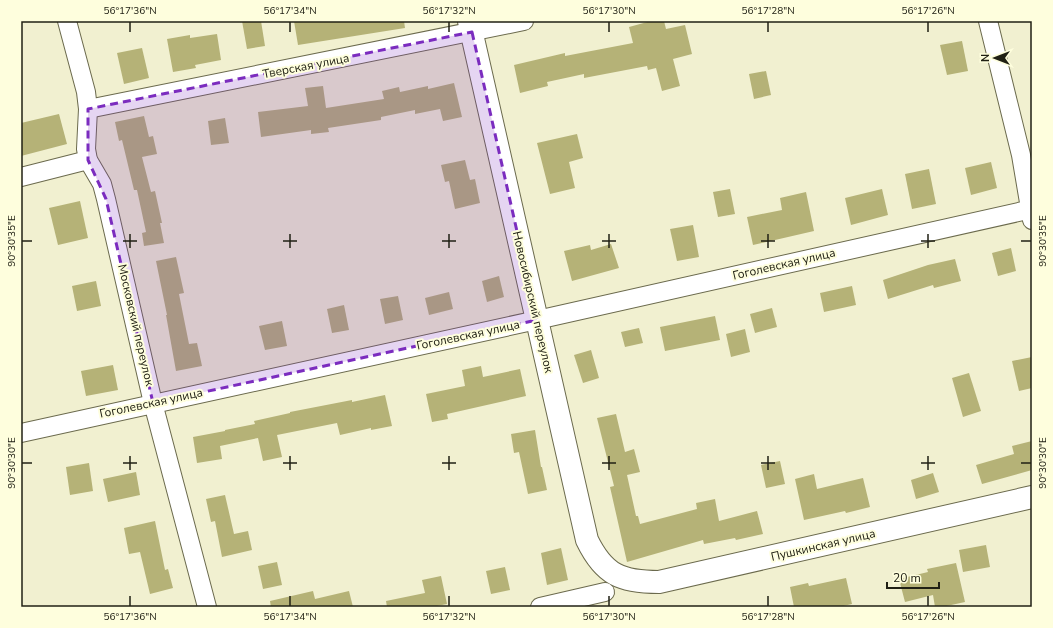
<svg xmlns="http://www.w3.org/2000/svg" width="1053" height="628" font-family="'Nunito Sans',sans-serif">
<rect width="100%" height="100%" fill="#f1f0d0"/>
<g fill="#b5b277">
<polygon points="242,21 261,21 265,46 247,49"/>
<polygon points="294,21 404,21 405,28 298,45"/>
<polygon points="651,21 664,21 666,29 685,25 692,54 673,59 680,86 662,91 656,68 648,70 647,66 584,78 584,74 547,82 548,86 520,93 514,65 565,53 565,56 633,43 629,27"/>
<polygon points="217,34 221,60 195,65 196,68 173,72 167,39 190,35 190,38"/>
<polygon points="962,41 968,71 947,75 940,45"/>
<polygon points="142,48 149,78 124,84 117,53"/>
<polygon points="766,71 771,95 754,99 749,74"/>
<polygon points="454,83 462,117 443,121 440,109 415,114 415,110 381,117 381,120 328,128 329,132 311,134 311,130 261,137 258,112 308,106 305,88 323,86 326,108 384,99 382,91 399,87 400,92 428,86 428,89"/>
<polygon points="59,114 67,144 21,156 21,123"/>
<polygon points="144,116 149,137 153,136 157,154 142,157 151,192 155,191 162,223 160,223 164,243 144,246 142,233 146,232 137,190 134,190 122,140 119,141 115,122"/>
<polygon points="225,118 229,143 211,145 208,121"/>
<polygon points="577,134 583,158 569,162 575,188 550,194 537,143"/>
<polygon points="465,160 470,180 475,179 480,203 455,209 449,181 445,182 441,165"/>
<polygon points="991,162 997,188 971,195 965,168"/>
<polygon points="929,169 936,204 912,209 905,174"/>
<polygon points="730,189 735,214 718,217 713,192"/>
<polygon points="882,189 888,215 851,225 845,198"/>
<polygon points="806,192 814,231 753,245 747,217 782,210 780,198"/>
<polygon points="80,201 88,238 58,245 49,208"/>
<polygon points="693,225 699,257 677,261 670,229"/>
<polygon points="611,244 619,268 572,281 564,251 590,245 591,250"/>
<polygon points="1011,248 1016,271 998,276 992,253"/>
<polygon points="176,257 184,293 179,294 189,344 197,343 202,366 176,371 166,315 167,315 156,261"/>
<polygon points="955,259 961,281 934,288 933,285 888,299 883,280 928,265"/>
<polygon points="499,276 504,297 487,302 482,281"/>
<polygon points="96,281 101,306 77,311 72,286"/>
<polygon points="852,286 856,305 824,312 820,293"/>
<polygon points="449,292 453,309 429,315 425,298"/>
<polygon points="398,296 403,320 385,324 380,299"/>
<polygon points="344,305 349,330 332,333 327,309"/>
<polygon points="772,308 777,327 755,333 750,314"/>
<polygon points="715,316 720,340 665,351 660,327"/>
<polygon points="282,321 287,346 265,350 259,326"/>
<polygon points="639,328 643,343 625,347 621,332"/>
<polygon points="745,329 750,352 731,357 726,334"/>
<polygon points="591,350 599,378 583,383 574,355"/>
<polygon points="1032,357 1032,388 1019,391 1012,361"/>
<polygon points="113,365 118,390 86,396 81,371"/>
<polygon points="481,366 483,377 520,369 526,396 447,414 448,419 432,422 426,394 465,386 462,370"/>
<polygon points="969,373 981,411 963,417 952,378"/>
<polygon points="385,395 392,426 371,430 371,428 340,435 337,423 277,435 282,457 263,461 258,438 220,446 222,459 197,463 193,437 225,431 225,430 255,424 254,421 290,413 290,412 352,400 352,402"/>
<polygon points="616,414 625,452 634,449 640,472 627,475 636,516 638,516 640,524 697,509 696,503 715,499 719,521 757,511 763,534 736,540 735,538 704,544 703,540 627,562 610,487 614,486 597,418"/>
<polygon points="535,430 541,467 542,467 547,490 528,494 519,452 514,453 511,434"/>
<polygon points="1032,441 1032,470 982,484 976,465 1014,454 1012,446"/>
<polygon points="780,461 785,484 766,488 761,465"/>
<polygon points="89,463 93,491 70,495 66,467"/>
<polygon points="136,472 140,495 108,502 103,479"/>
<polygon points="933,473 939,492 916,499 911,480"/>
<polygon points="814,474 817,489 863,478 870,507 846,513 845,511 804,520 795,479"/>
<polygon points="225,495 234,534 248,531 252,550 222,557 215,521 211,522 206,499"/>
<polygon points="155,521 165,570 168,569 173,588 150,594 140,552 129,554 124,528"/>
<polygon points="986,545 990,567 963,572 959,550"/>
<polygon points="561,548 568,580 547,585 541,553"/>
<polygon points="277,562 282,585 263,589 258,566"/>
<polygon points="956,563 965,602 942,607 935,607 933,595 905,602 899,579 928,572 927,569"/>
<polygon points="505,567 510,590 491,594 486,571"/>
<polygon points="441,576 447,604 432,607 387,607 386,601 425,593 422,580"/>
<polygon points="846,578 852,604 839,607 794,607 790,587 808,583 809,586"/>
<polygon points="313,591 315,599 349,591 353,607 271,607 270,601"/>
</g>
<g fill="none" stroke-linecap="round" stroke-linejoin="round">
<g stroke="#6b6a4d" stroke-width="20">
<g id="minor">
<polyline points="67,21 86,92 88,109 86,149 88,160 102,184 106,199 153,403 207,607"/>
<polyline points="988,21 1021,155 1032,220"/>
<polyline points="88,109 524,21"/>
<polyline points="21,177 88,160"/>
<polyline points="21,433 537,320 1032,209"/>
<polyline points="540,607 605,592"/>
</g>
</g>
<g stroke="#6b6a4d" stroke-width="24">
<path id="tertiary" d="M469 21 587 540C604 575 621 582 659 582L1032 497"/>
</g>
<use href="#minor" stroke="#fff" stroke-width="18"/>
<use href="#tertiary" stroke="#fff" stroke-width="22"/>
</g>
<path fill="#7b2cbf" fill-opacity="0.2" stroke="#7b2cbf" stroke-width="3" stroke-dasharray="8 5" stroke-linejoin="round" d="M472 32 537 320 153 403 106 199 88 160V109Z"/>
<path fill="none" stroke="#202014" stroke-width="1.5" d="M130 22V32M290 22V32M449 22V32M609 22V32M768 22V32M928 22V32M130 234V248M290 234V248M449 234V248M609 234V248M768 234V248M928 234V248M22 241H32M123 241H137M283 241H297M442 241H456M602 241H616M761 241H775M921 241H935M1021 241H1031M130 456V470M290 456V470M449 456V470M609 456V470M768 456V470M928 456V470M22 463H32M123 463H137M283 463H297M442 463H456M602 463H616M761 463H775M921 463H935M1021 463H1031M130 596V606M290 596V606M449 596V606M609 596V606M768 596V606M928 596V606"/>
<g text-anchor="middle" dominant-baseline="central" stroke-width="4" stroke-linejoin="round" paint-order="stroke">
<g font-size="12" fill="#202014" stroke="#fefedd">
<text transform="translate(306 66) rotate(-11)">Тверская улица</text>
<text transform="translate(784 264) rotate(-13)">Гоголевская улица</text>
<text transform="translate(533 302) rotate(77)">Новосибирский переулок</text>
<text transform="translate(136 325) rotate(77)">Московский переулок</text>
<text transform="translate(468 335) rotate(-12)">Гоголевская улица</text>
<text transform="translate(151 403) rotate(-12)">Гоголевская улица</text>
<text transform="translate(823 545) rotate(-13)">Пушкинская улица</text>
</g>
</g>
<rect width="1053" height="628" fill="none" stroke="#fefedd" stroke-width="44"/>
<g transform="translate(995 58) rotate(270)" stroke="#fefedd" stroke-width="3" paint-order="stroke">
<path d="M0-3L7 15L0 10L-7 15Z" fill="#202014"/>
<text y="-6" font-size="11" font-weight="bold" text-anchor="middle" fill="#202014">N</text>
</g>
<path d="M887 582v6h52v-6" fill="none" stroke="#202014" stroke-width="2"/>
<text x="893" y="582" font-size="12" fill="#202014" stroke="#fefedd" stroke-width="3" paint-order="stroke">20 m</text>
<rect x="22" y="22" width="1009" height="584" fill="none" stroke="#202014" stroke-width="1.5"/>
<g font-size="10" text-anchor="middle" fill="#202014">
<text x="130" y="14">56°17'36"N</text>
<text x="290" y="14">56°17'34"N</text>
<text x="449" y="14">56°17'32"N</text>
<text x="609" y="14">56°17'30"N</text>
<text x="768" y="14">56°17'28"N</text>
<text x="928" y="14">56°17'26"N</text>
<text transform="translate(1042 241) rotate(-90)" y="4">90°30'35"E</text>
<text transform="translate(11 241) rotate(-90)" y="4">90°30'35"E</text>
<text transform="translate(1042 463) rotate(-90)" y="4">90°30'30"E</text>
<text transform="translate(11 463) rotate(-90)" y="4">90°30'30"E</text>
<text x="130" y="620">56°17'36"N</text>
<text x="290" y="620">56°17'34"N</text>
<text x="449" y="620">56°17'32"N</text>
<text x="609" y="620">56°17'30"N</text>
<text x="768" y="620">56°17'28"N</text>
<text x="928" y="620">56°17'26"N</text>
</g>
</svg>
